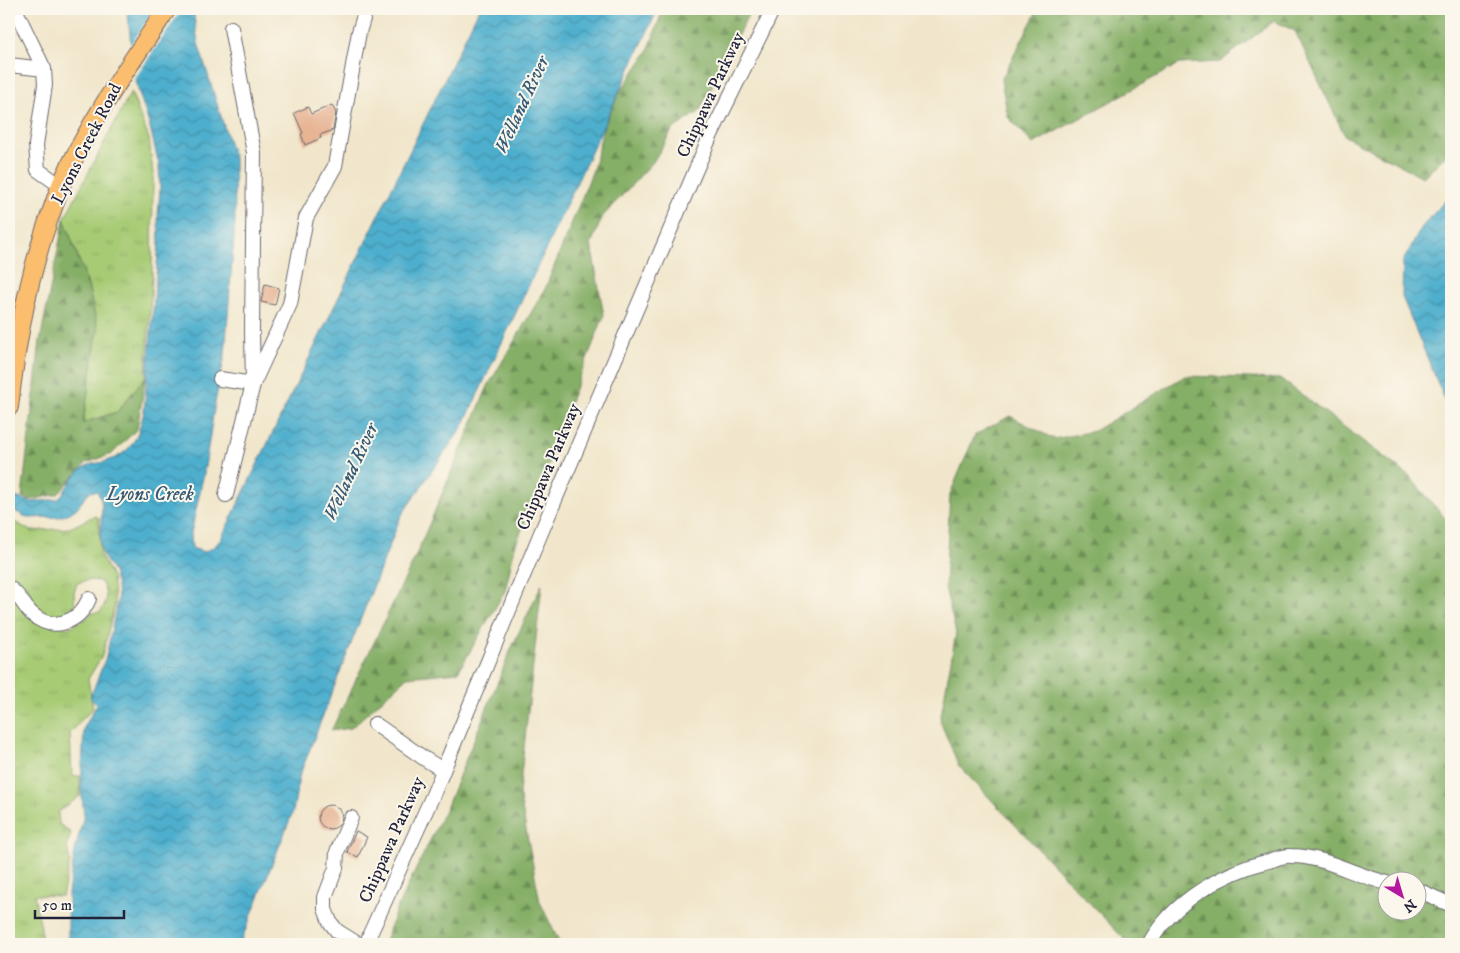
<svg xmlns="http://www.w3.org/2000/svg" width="1460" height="953" font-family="'IM FELL DW Pica',serif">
<defs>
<pattern id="grass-tufts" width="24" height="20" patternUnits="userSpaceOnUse" patternTransform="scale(1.25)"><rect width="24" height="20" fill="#a7cb75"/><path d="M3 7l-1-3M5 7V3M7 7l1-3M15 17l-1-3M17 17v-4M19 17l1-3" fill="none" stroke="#8fae66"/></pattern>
<pattern id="forest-firs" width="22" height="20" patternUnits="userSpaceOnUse" patternTransform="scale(1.25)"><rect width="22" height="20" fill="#85af66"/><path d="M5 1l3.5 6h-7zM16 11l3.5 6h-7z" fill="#6c8e55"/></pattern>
<pattern id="water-waves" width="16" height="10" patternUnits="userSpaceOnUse" patternTransform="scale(1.25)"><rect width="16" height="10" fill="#4eafcd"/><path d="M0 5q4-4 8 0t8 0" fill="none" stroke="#408ea8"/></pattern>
</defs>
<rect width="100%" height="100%" fill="#fbf7ec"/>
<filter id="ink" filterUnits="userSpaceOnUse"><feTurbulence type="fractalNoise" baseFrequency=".02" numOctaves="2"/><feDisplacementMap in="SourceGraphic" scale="10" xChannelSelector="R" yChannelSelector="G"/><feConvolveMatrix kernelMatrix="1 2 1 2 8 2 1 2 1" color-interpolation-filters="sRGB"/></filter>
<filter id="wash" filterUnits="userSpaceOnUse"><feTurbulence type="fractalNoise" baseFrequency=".0096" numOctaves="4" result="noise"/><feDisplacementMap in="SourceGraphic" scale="20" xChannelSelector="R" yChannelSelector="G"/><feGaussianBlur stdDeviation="1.12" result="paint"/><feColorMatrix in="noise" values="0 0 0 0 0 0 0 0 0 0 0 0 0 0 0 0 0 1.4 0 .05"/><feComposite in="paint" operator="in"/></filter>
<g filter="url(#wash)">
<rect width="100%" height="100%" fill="#f1e6cb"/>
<g fill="url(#grass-tufts)" stroke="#647658">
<polygon points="131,92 149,139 153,174 152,278 146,376 117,412 83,423 98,328 87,282 64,219"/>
<path d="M94 516 99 518 100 555 112 577 115 604 102 656 88 679 93 708 70 733 72 776H80V796L58 812 59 824 71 833 67 845 70 862 62 896 34 895 41 928V944H13L9 941V597H15L31 619 68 628 87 618 91 613 100 612C108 603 107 590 100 581L89 580 77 583 74 593 75 609 66 618 56 620 34 613 9 583V519L31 531 70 528Z"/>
</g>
<g fill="url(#forest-firs)" stroke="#546850" fill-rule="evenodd">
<polygon points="663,9 751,9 699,112 673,129 653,162 603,216 591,244 604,316 571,399 560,437 515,546 505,591 458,672 407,677 351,728 331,731 414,560 488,386 545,289 593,170 603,129 618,95 648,51"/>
<polygon points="1038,9 1451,9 1451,151 1423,177 1345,136 1295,31 1274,21 1220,62 1179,64 1033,144 1008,117 1001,80"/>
<polygon points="64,219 87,282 98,328 83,423 117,412 146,376 137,429 112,454 86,463 58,494 30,500 22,497 40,341"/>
<path d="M1185 376 1281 379 1409 476 1451 525V944H1135L1124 939 959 766 940 721 956 633 945 587 950 494 975 435 1010 416 1054 439 1094 431ZM1388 880H1418V910H1388Z"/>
<polygon points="542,584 519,793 540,902 560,944 384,944 396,910 446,808 512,647"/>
</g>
<g fill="url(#water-waves)" stroke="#386884">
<path d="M126 9H193L198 43 234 158 235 222 225 355 215 403 204 473 191 533 192 548 204 552 215 546 221 539 479 9H658L463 426 401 516 299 777 293 812 240 944H68V893L76 846 84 815 81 788 84 728 97 704 90 698 106 657 118 599 117 586 113 572 102 554 100 542 102 509 101 499 97 491 89 492 77 508 70 513 59 517 28 518 9 508V495L31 502 59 499C66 490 73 475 82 469 90 463 96 464 104 462 133 453 138 438 144 411L159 243 158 217 160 188 159 165 150 127 135 80 128 17Z"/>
<polygon points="1451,194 1451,415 1402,297 1403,261 1422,227"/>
</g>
<polygon fill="#f1e6cb" points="155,9 182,9 133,81 129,47"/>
<g id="blocks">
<g fill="#e7b494">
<polygon points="332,105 336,113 333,130 320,135 321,138 305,145 301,134 303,133 294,113 308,107 311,114"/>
<polygon points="265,284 279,288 275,305 261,302"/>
<circle cx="330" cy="817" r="12"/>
<polygon points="356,831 367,837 358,857 347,852"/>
</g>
</g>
</g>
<g filter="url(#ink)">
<use href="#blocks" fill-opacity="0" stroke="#6a676d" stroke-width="1"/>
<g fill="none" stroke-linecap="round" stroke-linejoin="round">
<g stroke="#6a676d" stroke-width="16">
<g id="minor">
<polyline points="15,9 44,69 45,85 36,145 38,170 61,186"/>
<polyline points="9,65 44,69"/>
<polyline points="220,379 253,384 290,304 306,218 335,166 359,32 366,9"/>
<polyline points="226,495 253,384 252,331 254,153 231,28"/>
<path d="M9 588C20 594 23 606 32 614 53 633 79 622 89 599"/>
<polyline points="375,724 425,759 443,770"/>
<polyline points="351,818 337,852 336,868 325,897 325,909 330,922 337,931 358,944"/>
<polyline points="1418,890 1451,905"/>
<polyline points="367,944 370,934 433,795 540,535 709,139 773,9"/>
<path d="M1149 944C1172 902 1223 872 1269 861 1276 859 1284 855 1291 856 1325 856 1355 876 1388 883"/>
</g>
</g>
<g stroke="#6a676d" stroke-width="20">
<path id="major" d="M9 407C16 343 27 282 48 221 53 209 56 197 61 185 89 122 129 65 167 9"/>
</g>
<use href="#minor" stroke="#fff" stroke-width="14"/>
<use href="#major" stroke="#fbbd6e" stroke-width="18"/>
</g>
</g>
<g text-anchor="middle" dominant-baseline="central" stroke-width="4" stroke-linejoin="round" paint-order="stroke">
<g font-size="18" fill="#22223b" stroke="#fbf7ec">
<text transform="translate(711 95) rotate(-65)">Chippawa Parkway</text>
<text transform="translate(87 144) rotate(-63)">Lyons Creek Road</text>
<text transform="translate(549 467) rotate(-67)">Chippawa Parkway</text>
<text transform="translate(392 840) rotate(-66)">Chippawa Parkway</text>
</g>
<g font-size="19" font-style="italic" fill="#345a75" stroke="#fbf7ec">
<text transform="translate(522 105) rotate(-65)">Welland River</text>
<text transform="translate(351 472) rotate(-65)">Welland River</text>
<text x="150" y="494">Lyons Creek</text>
</g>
</g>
<rect width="1460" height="953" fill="none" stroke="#fbf7ec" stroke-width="30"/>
<g transform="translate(1402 896) rotate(142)"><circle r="24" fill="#fbf7ec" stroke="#a4a2a5"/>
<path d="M0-4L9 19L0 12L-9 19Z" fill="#b5179e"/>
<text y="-8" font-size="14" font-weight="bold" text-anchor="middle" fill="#22223b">N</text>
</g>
<path d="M35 910v8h89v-8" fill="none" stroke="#22223b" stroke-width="2.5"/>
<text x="42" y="910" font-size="15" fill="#22223b" stroke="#fbf7ec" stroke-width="4" paint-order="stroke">50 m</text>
</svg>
